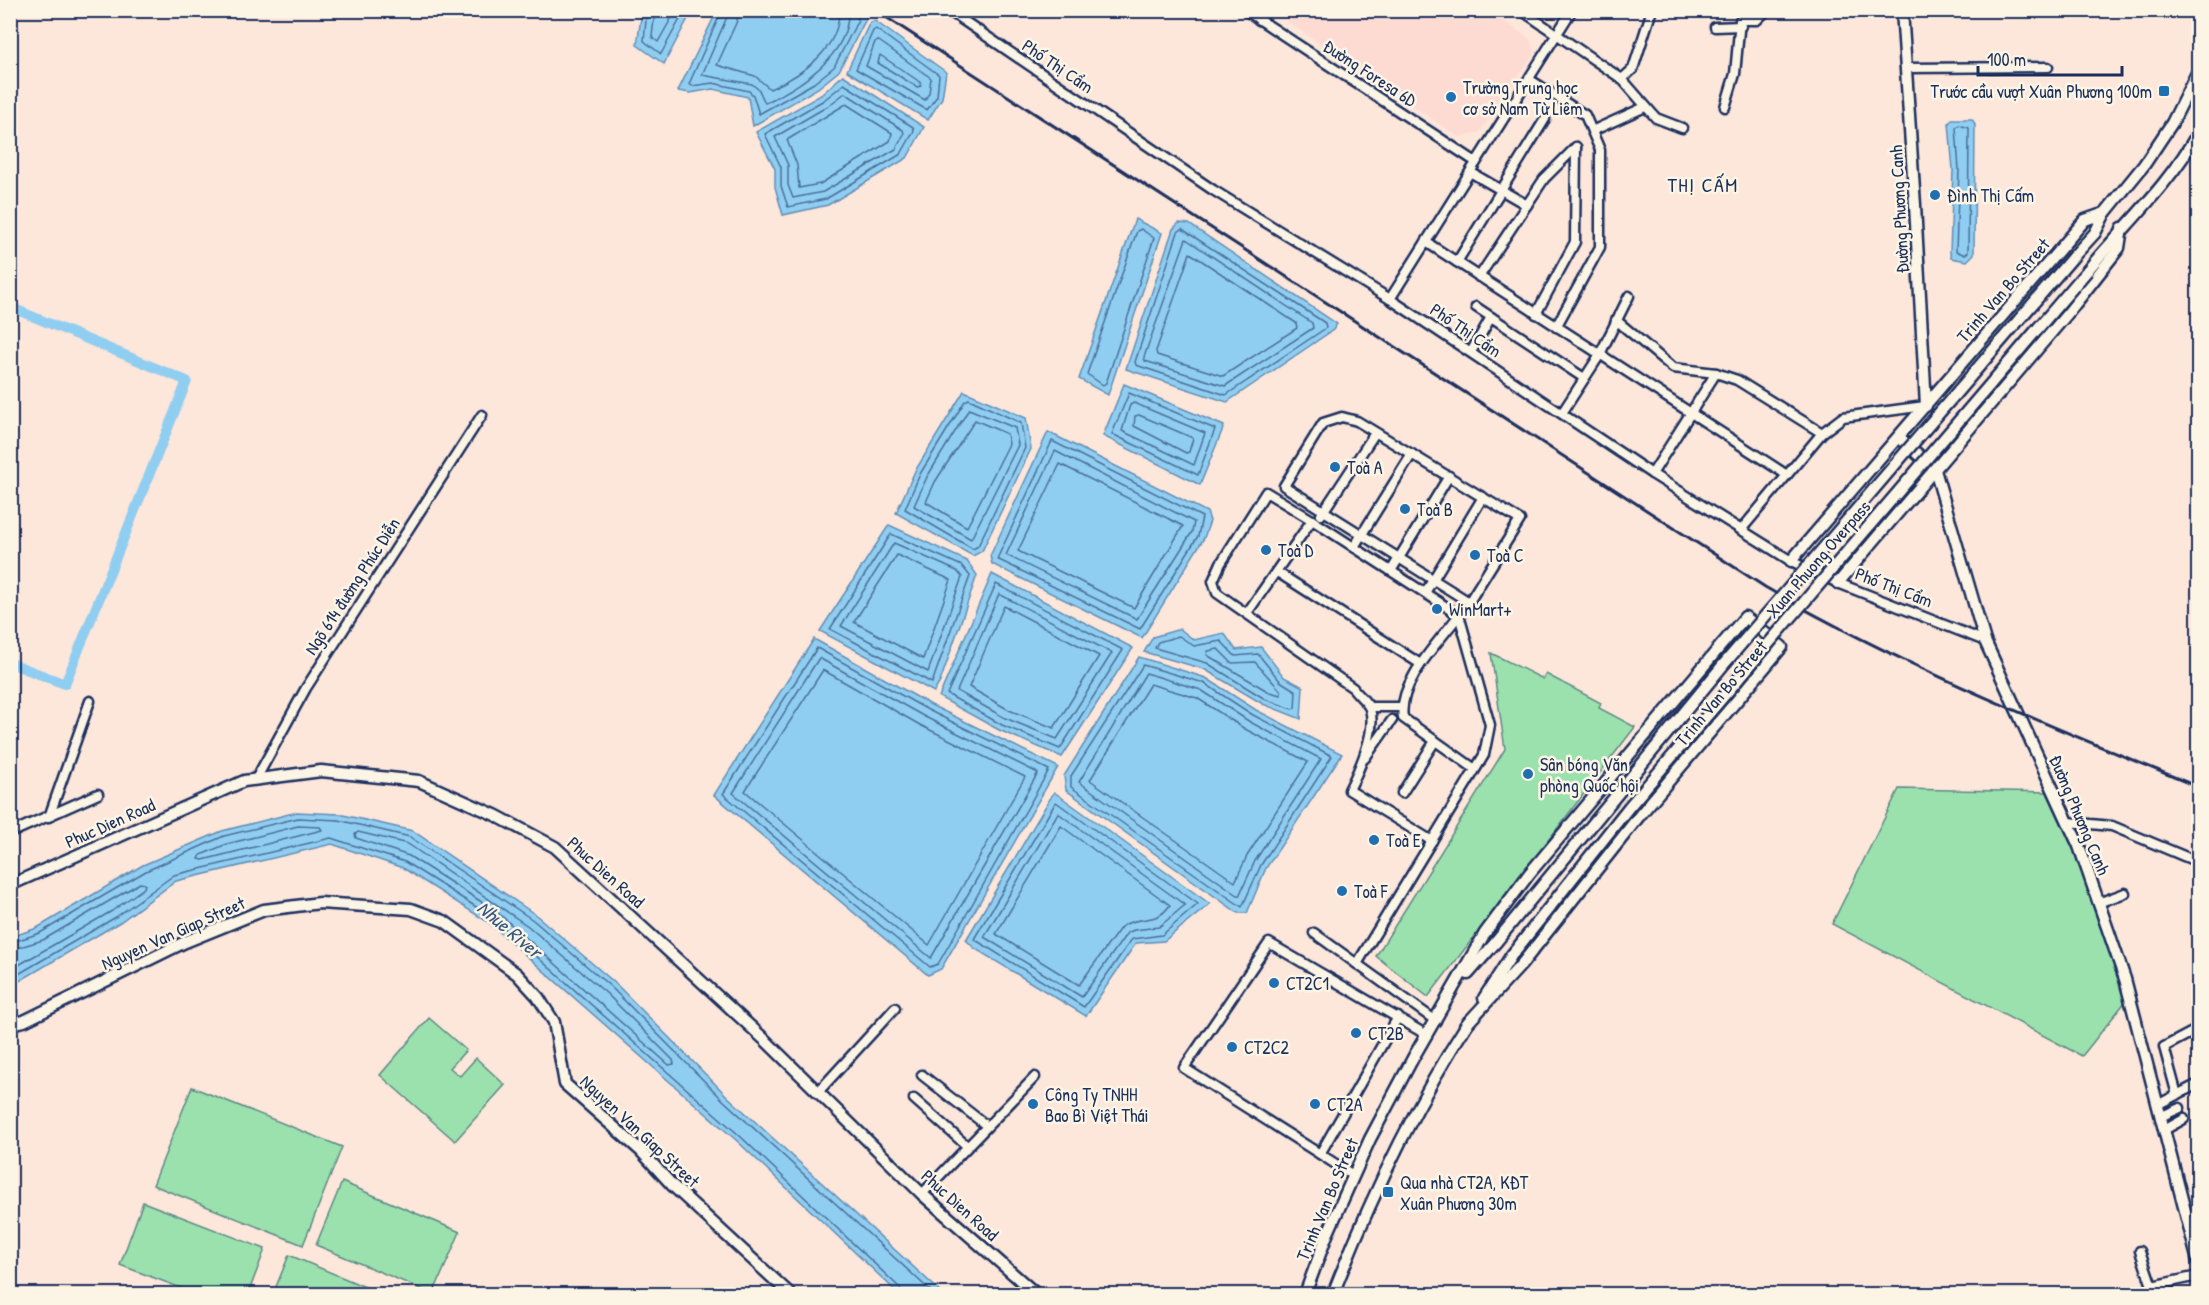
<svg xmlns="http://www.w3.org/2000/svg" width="2209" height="1305" font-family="'Patrick Hand',sans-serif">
<rect width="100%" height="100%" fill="#fde6da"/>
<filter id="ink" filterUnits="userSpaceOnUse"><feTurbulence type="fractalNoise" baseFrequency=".0167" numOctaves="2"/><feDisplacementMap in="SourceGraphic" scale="12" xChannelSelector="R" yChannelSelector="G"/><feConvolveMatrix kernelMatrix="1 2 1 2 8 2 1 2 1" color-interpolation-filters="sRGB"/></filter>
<g filter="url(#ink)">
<polygon fill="#fedbd2" points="1286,11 1489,11 1530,39 1535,52 1480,132 1459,137 1288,22"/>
<g fill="#9be1ad" stroke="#5b8886" stroke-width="1.5">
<polygon points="1491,653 1543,679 1546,674 1601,703 1599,708 1635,727 1428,997 1376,956 1505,749"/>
<polygon points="1899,789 2054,792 2130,996 2082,1056 1832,924"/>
<polygon points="429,1018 466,1050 450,1068 460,1076 476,1058 505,1085 455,1141 380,1075"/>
<polygon points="192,1087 342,1147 303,1245 153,1185"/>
<polygon points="342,1182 460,1232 433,1294 316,1245"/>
<polygon points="143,1202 265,1249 248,1294 197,1294 120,1265"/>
<polygon points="289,1255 382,1294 273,1294"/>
</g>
<g fill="#90cef1" stroke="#618eb6" stroke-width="1.5">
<polygon points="642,11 692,11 664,64 637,45"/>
<polygon points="858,11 867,17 839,71 818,88 753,126 748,97 713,89 690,93 678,91 717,11"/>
<polygon points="875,21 946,72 942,98 928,120 847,71 870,22"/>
<polygon points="843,75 924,127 907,158 828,205 783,215 775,187 775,169 756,132 821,95"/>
<polygon points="1952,119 1972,119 1975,124 1974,254 1967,261 1951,258 1950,253 1953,170 1949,123"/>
<polygon points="1135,219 1162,233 1108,395 1079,379"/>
<polygon points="1179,223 1189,224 1337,324 1333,330 1227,402 1126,369 1173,229"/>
<polygon points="1124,384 1224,426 1200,485 1103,436"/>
<polygon points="964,391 1026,418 1031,449 982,551 973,556 896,513 915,471"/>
<polygon points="1048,432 1207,512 1210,521 1204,538 1142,638 992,564 990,556"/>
<polygon points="889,525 967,561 977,575 940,682 934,692 820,631"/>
<polygon points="992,574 1133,648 1062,757 999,730 939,697"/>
<polygon points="1180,629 1194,640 1224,633 1236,650 1261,647 1284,677 1303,687 1301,719 1263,704 1204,669 1144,652 1153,637"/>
<polygon points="814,639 931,705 1058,767 941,969 928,975 714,795"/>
<polygon points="1139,657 1206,678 1256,710 1342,754 1266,868 1247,913 1238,913 1066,790 1064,776"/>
<polygon points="1054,792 1210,904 1164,941 1136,943 1086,1016 974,948 966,940"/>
<polygon points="297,812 339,814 413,831 536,915 615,983 727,1096 943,1294 899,1294 736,1140 488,922 403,868 332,844 176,881 120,922 11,986 11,937 37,928 143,865 222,831"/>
</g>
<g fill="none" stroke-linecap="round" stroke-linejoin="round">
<g stroke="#4a6f99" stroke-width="1.5">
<polyline points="647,10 644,41 661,54 685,10"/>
<polyline points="655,10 652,37 658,42 676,10"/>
<polyline points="722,10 689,84 692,86 713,83 749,91 753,95 759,114 814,83 834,67 858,20 855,10"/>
<path d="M730 10 702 75 752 84 759 90 765 103C801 86 850 55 848 10"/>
<path d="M739 10 737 21 717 65 755 76 770 89C802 75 840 49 839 10"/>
<polygon points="876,29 939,75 937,96 927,110 856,69 873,31"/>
<polygon points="879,41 931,78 929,93 925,100 866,66 875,42"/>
<polygon points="880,55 920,82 921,86 917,87 878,63"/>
<polygon points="844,84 913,127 914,131 901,154 826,199 788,207 781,186 781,167 765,134 824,100"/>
<polygon points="845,93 903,130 904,134 896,149 823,192 793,198 788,185 788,165 775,137 828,106"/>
<polygon points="846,104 892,133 890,141 820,184 799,188 797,165 787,140"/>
<polygon points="1959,125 1969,128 1968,252 1965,255 1956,251 1959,170 1956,128"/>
<polygon points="1141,229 1154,238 1106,383 1103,385 1087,374 1137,231"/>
<polygon points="1182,229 1325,323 1326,328 1226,395 1136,365 1135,362 1178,232"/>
<polygon points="1186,239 1312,323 1313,328 1225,386 1145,361 1144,357"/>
<polygon points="1190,253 1296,323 1297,328 1223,376 1157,355 1156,351"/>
<polygon points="1129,393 1215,429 1198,475 1112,434"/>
<polygon points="969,399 1021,423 1025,448 978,546 973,549 905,509 920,474 965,401"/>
<polygon points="1134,403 1205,433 1194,465 1122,431 1130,405"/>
<polygon points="969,409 1015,428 1018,445 971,539 914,506 927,477"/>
<polygon points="1139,415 1193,438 1189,452 1186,453 1134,426 1135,416"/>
<polygon points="975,420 1007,434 1009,444 967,527 926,502 935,482"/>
<polygon points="1052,441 1202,517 1198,536 1140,629 997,559"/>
<polygon points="1055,451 1194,522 1192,532 1137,619 1006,555"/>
<polygon points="1060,464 1183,526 1134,608 1018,551"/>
<polygon points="891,534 962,566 970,576 932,683 830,629"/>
<polygon points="894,543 957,571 962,577 928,672 841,626"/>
<polygon points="897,555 951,580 923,659 854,622"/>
<polygon points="996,584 1123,650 1060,749 1002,725 947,694"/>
<polygon points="999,594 1112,653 1057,739 1005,718 957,691"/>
<polygon points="1004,606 1099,656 1054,728 1009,710 969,687"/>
<polygon points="1179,636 1194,646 1221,641 1235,656 1258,654 1280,681 1296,691 1295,708 1292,709 1265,699 1207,663 1155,648 1158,642"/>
<polygon points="817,648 928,710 1049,770 938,964 930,967 723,794"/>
<polygon points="1218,649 1232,663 1255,662 1281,691 1281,695 1269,692 1207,655 1208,651"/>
<polygon points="819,658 925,717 1038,773 931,958 733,793"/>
<polygon points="1143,665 1204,683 1253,715 1332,756 1261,865 1242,907 1071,787 1071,776"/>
<polygon points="823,670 920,725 1025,777 929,945 745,791"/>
<polygon points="1146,673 1201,690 1250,722 1321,759 1255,861 1239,896 1079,782"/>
<polygon points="1150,684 1197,698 1245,729 1308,762 1247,856 1235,882 1090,780"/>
<polygon points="1056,802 1198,904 1162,935 1132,939 1084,1007 974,939"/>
<polygon points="1058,813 1185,905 1159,927 1134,930 1127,933 1082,997 984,937"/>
<polygon points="298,826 320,827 322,830 203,860 199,859 201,855 227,844"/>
<path d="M1061 826 1170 905C1156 926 1139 914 1121 927L1079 985 996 934Z"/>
<polygon points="358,832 408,844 528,926 606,993 673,1060 674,1064 669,1065 496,911 409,856 356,838 355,834"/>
<polyline points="10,943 40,933 146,871 224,836 298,818 338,820 410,837 533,920 611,987 723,1100 934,1294"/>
<polyline points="10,950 43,940 140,883 145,884 144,888 112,911 10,970"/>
<polyline points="10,979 116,917 174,875 331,838 405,862 492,917 740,1136 900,1288 902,1294"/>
</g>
<polyline stroke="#90cef1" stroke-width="10" points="10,307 187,381 65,684 10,663"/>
<g stroke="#1b2f5e" stroke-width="13">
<g id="minor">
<polyline points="948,10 1213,190 1390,299 1652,474 1791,561 1838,583 1985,641"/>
<polyline points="1245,10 1476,162"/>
<polyline points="1521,10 1622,79 1656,118 1682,128"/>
<polyline points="1259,20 1265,10"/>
<polyline points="1715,27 1741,26"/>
<polyline points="1907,68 2048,67"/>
<polyline points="1529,79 1585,115 1600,150 1600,247 1556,327"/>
<polyline points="1622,79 1633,69 1652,10"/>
<polyline points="1725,107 1735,74 1740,20 1757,20 1767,10"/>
<polyline points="1592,131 1645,107"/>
<polyline points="1470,172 1527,205"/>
<polyline points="1426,242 1787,475 1741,530"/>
<polyline points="1457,262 1545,119"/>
<polyline points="1479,277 1544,179 1576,147"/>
<polyline points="1390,299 1572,10"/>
<polyline points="1476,307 1584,378"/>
<polyline points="1536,314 1575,242 1576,147"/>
<polyline points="1616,320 1673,368 1716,373 1737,380 1822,433"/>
<polyline points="1471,352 1491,317"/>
<polyline points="1562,413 1599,356 1629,296"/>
<polygon points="1342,417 1357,421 1520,520 1469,602 1284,486 1323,423"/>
<polyline points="1652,474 1716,373"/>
<polyline points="1787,475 1822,433 1843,417 1925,406"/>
<polyline points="1321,515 1375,433"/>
<polyline points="1312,520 1459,615 1490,725 1484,755 1357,964"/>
<polyline points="1354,547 1412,454"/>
<polyline points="1391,571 1449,476"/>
<polyline points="1277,572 1419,663"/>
<polyline points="1425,593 1483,497"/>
<path d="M1247 613 1312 520 1266 492 1221 563 1213 581 1217 593 1353 688C1357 694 1368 703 1370 709 1377 732 1359 770 1349 790L1432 841"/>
<path d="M1459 615C1439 642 1397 683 1403 718L1475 769"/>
<polyline points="1370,707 1401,707"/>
<polyline points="1365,758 1392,720"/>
<polyline points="256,779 306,688 482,415"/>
<polyline points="1402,793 1435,741"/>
<polyline points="49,817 90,701"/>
<polyline points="2068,822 2112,826 2198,862"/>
<polyline points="10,833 98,794"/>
<polyline points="2098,903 2125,893"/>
<polyline points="1314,933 1436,1021"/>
<polyline points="922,1075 987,1126"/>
<polyline points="818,1092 895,1008"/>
<polyline points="2177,1095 2164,1047 2198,1029"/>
<polyline points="914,1099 967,1146"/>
<polyline points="2157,1105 2198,1084"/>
<polyline points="2160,1117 2180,1108"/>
<polyline points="2164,1130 2184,1119"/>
<polyline points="1320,1154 1398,1017"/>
<polyline points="1353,1175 1184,1068 1269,943 1427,1035"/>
<polyline points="922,1194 1035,1077"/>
<polyline points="2140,1251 2152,1286 2198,1276"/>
</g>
</g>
<g stroke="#1b2f5e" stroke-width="15">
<g id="tertiary">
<polyline points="1902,10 1915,205 1926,406"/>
<polyline points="1899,437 1935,470 1985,641 2079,846 2125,979 2198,1261"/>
<polyline points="10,885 244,781 321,771 419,781 495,815 555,847 764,1039 922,1194 1036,1294"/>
<polyline points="10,1024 24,1021 185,942 264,910 320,903 411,909 444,921 517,974 538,997 554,1022 565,1084 640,1150 672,1185 790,1294"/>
</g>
</g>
<g stroke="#1b2f5e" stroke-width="15">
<g id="secondary">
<polyline points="2072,258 2095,233 2105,213 2144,165 2172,123 2198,71"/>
<path d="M2087 271C2125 225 2169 185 2198 133"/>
<polyline points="1791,561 2085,220 2105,213"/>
<polyline points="1838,583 2068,313 2119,248 2122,228"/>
<polyline points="1468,974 1496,942"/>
<polyline points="1484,998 1511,956"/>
<polyline points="1305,1294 1327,1235 1370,1139 1413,1058 1485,933 1529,874 1745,617 1782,647 1640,815 1521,965 1465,1026"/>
<path d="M1333 1294C1370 1199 1413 1108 1469 1021"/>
</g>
</g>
<use href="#minor" stroke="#fcf5e5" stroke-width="8"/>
<use href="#tertiary" stroke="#fcf5e5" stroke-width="10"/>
<use href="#secondary" stroke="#fcf5e5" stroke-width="10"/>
<path stroke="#1b2f5e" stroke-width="3" d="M875 10 1765 587C1903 667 2051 726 2198 787"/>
<g stroke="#1b2f5e" stroke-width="15" stroke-linecap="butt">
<g id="secondary-bridge">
<polyline points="1496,942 1724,664 2072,258"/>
<polyline points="1511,956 1629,807 2087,271"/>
</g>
</g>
<use href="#secondary-bridge" stroke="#fcf5e5" stroke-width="10"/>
</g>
</g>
<g fill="#1f6fb2" stroke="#fcf5e5" stroke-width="2">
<rect x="2158" y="85" width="12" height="12" rx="3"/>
<circle cx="1451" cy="97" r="6"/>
<circle cx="1935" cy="195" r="6"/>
<circle cx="1335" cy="467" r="6"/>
<circle cx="1405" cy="509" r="6"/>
<circle cx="1266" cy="550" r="6"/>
<circle cx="1475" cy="555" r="6"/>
<circle cx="1437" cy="609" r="6"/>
<circle cx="1528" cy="774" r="6"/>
<circle cx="1374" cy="840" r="6"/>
<circle cx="1342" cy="891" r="6"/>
<circle cx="1274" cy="983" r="6"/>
<circle cx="1356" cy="1033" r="6"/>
<circle cx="1232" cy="1047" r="6"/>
<circle cx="1033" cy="1104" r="6"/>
<circle cx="1315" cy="1104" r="6"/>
<rect x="1382" y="1186" width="12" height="12" rx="3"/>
</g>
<g text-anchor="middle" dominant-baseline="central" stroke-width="5" stroke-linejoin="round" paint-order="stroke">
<g font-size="18" fill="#1b2f5e" stroke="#fcf5e5">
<text transform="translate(1058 66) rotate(34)">Phố Thị Cẩm</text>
<text transform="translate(1370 73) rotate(33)">Đường Foresa 6D</text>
<text transform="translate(1899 209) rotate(-93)">Đường Phương Canh</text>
<text transform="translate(2003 290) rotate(-49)">Trinh Van Bo Street</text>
<text transform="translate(1466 330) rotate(34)">Phố Thị Cẩm</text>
<text transform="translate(1818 559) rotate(-49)">Xuan Phuong Overpass</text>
<text transform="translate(352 586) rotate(-57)">Ngõ 614 đường Phúc Diễn</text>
<text transform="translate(1894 587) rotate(21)">Phố Thị Cẩm</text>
<text transform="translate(1721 693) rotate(-50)">Trinh Van Bo Street</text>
<text transform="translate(2080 815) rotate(67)">Đường Phương Canh</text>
<text transform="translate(110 823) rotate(-24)">Phuc Dien Road</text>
<text transform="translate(606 872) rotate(42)">Phuc Dien Road</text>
<text transform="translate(173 933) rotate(-24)">Nguyen Van Giap Street</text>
<text transform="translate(640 1131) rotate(43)">Nguyen Van Giap Street</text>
<text transform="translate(1327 1199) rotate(-67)">Trinh Van Bo Street</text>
<text transform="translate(960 1205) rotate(42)">Phuc Dien Road</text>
</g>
<g font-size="18" fill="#1b2f5e" stroke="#fcf5e5" text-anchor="start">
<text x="1463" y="87">Trường Trung học<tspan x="1463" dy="21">cơ sở Nam Từ Liêm</tspan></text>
<text x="2152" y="91" text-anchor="end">Trước cầu vượt Xuân Phương 100m</text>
<text x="1947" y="195">Đình Thị Cấm</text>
<text x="1347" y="467">Toà A</text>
<text x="1417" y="509">Toà B</text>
<text x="1278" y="550">Toà D</text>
<text x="1487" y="555">Toà C</text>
<text x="1449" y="609">WinMart+</text>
<text x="1540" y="764">Sân bóng Văn<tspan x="1540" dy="21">phòng Quốc hội</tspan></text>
<text x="1386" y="840">Toà E</text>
<text x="1354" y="891">Toà F</text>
<text x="1286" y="983">CT2C1</text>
<text x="1368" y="1033">CT2B</text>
<text x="1244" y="1047">CT2C2</text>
<text x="1045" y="1094">Công Ty TNHH<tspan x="1045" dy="21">Bao Bì Việt Thái</tspan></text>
<text x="1327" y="1104">CT2A</text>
<text x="1400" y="1182">Qua nhà CT2A, KĐT<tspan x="1400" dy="21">Xuân Phương 30m</tspan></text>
</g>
<g font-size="20" letter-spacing="1.5" fill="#1b2f5e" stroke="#fcf5e5">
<text x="1703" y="184">THỊ CẤM</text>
</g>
<g font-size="20" font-style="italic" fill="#385783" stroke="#fcf5e5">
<text transform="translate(510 929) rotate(40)">Nhue River</text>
</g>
</g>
<rect width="2209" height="1305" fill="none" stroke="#fcf5e5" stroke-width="36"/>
<rect x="18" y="18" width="2173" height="1269" fill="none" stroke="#1b2f5e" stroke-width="2" filter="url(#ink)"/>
<path d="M1978 66v9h144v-9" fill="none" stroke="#1b2f5e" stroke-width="3"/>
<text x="1987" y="66" font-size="18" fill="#1b2f5e" stroke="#fcf5e5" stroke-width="4.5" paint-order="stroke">100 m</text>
</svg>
